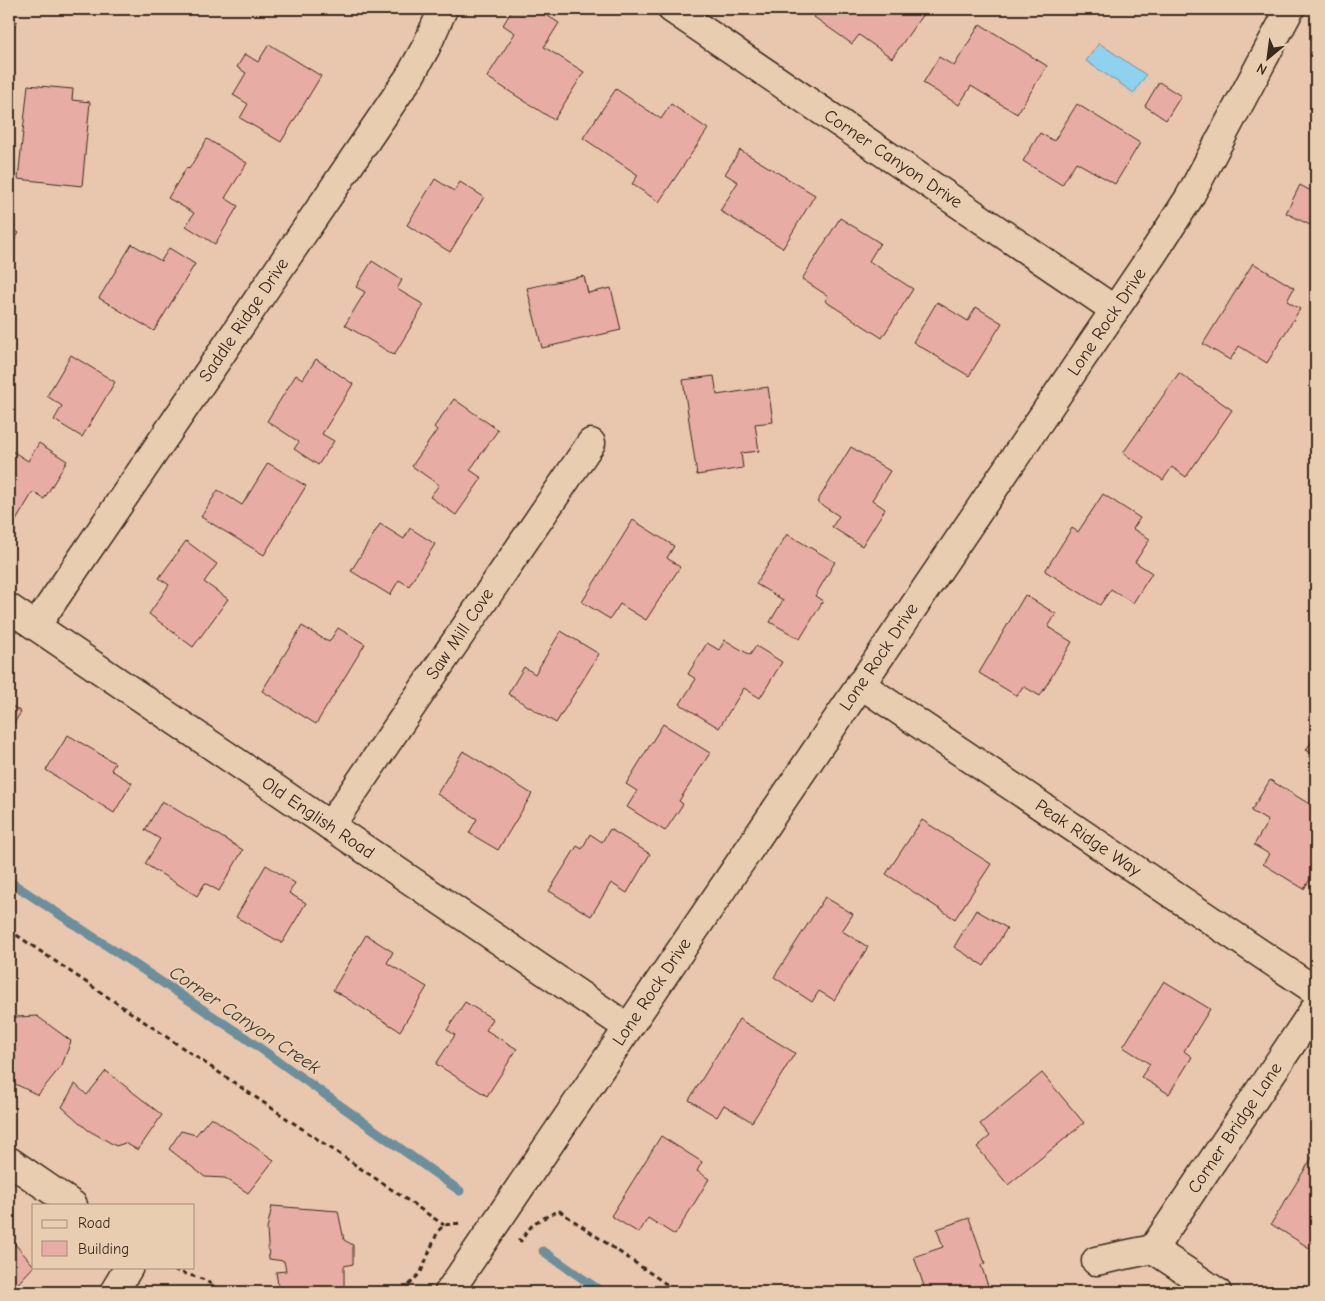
<svg xmlns="http://www.w3.org/2000/svg" width="1325" height="1301" font-family="'Comic Neue',sans-serif">
<rect width="100%" height="100%" fill="#e9c7ae"/>
<filter id="ink" filterUnits="userSpaceOnUse"><feTurbulence type="fractalNoise" baseFrequency=".02" numOctaves="2"/><feDisplacementMap in="SourceGraphic" scale="10" xChannelSelector="R" yChannelSelector="G"/><feConvolveMatrix kernelMatrix="1 2 1 2 8 2 1 2 1" color-interpolation-filters="sRGB"/></filter>
<g filter="url(#ink)">
<polygon fill="#8ed2f0" stroke="#6d8f9c" points="1099,43 1146,75 1134,93 1086,61"/>
<g fill="none" stroke-linecap="round" stroke-linejoin="round">
<g stroke="#6d8f9c" stroke-width="9">
<polyline points="9,881 243,1036 460,1191"/>
<polyline points="543,1251 602,1292"/>
</g>
</g>
<g fill="#e7ada4" stroke="#3b2a1e">
<polygon points="513,9 537,9 559,23 544,47 584,72 554,120 487,77 515,33 503,25"/>
<polygon points="820,9 915,9 923,14 892,58 859,35 852,44 814,17"/>
<polygon points="9,17 17,22 9,35"/>
<polygon points="980,24 1047,66 1017,114 971,86 959,105 923,83 939,57 954,66"/>
<polygon points="269,44 321,76 281,142 240,118 248,104 233,95 246,73 237,67 245,54 258,62"/>
<polygon points="1159,82 1181,96 1166,120 1145,106"/>
<polygon points="28,85 73,89 72,100 90,102 82,186 18,179"/>
<polygon points="616,89 661,119 671,104 708,129 659,202 632,184 638,175 583,138"/>
<polygon points="1077,104 1140,143 1115,184 1076,162 1062,185 1023,161 1040,133 1054,141"/>
<polygon points="207,139 247,163 225,198 238,206 215,244 186,226 194,213 168,198 187,167 189,169"/>
<polygon points="740,150 815,195 783,248 720,211 738,182 725,174"/>
<polygon points="435,179 454,191 460,182 484,197 450,252 407,225"/>
<polygon points="1316,184 1316,228 1286,213 1300,185 1313,192"/>
<polygon points="840,218 880,243 869,261 913,289 882,338 825,301 828,296 802,279"/>
<polygon points="9,226 19,233 9,249"/>
<polygon points="132,244 161,261 169,248 195,264 154,331 99,298"/>
<polygon points="372,261 402,280 397,289 424,305 394,355 345,325 365,292 356,287"/>
<polygon points="1253,263 1294,288 1287,301 1300,309 1267,363 1239,346 1230,360 1203,344"/>
<polygon points="584,276 588,293 611,288 621,330 542,348 527,288"/>
<polygon points="937,302 968,321 976,307 1002,323 969,376 913,342"/>
<polygon points="71,355 115,382 82,437 54,420 62,406 47,396"/>
<polygon points="316,359 353,384 322,434 334,441 318,465 294,449 299,442 267,421 296,375 303,379"/>
<polygon points="1179,373 1232,410 1186,477 1172,467 1163,480 1123,453"/>
<polygon points="714,376 717,395 768,387 773,422 755,424 759,451 741,453 743,468 697,475 683,380"/>
<polygon points="454,399 498,430 470,470 482,478 456,515 430,497 439,485 412,466 437,430 434,427"/>
<polygon points="39,443 67,461 44,499 33,492 14,524 9,520 9,449 28,461"/>
<polygon points="851,447 890,471 872,500 885,509 862,546 832,527 839,516 817,502"/>
<polygon points="268,463 306,486 264,555 201,517 218,490 242,505"/>
<polygon points="1103,494 1140,518 1133,529 1150,539 1135,562 1152,573 1133,603 1111,589 1100,605 1045,571 1072,528 1078,532"/>
<polygon points="633,520 674,546 667,558 680,567 646,620 620,604 610,619 582,602"/>
<polygon points="380,524 404,539 410,528 435,544 409,586 399,580 390,595 351,571"/>
<polygon points="787,534 835,562 815,596 823,601 800,639 770,622 783,600 756,584"/>
<polygon points="186,541 217,564 204,582 228,599 193,647 149,614 169,585 159,578"/>
<polygon points="1025,595 1056,614 1048,627 1072,642 1040,696 1023,686 1017,696 979,673"/>
<polygon points="302,626 329,642 338,628 365,644 316,724 262,691"/>
<polygon points="561,631 599,654 556,723 508,694 524,667 535,674"/>
<polygon points="725,640 750,655 756,646 782,662 760,698 744,688 719,728 680,704 696,679 688,674 707,643 719,650"/>
<polygon points="9,704 21,712 9,731"/>
<polygon points="663,724 710,753 679,801 683,804 665,831 627,807 637,791 626,784"/>
<polygon points="68,735 115,763 111,770 132,783 114,813 46,770"/>
<polygon points="1316,735 1316,756 1306,750"/>
<polygon points="463,751 532,794 498,850 469,833 477,819 437,794"/>
<polygon points="1270,780 1316,808 1316,869 1304,889 1263,864 1269,854 1254,845 1268,821 1251,811"/>
<polygon points="162,801 243,850 219,891 205,883 197,896 145,864 160,839 145,830"/>
<polygon points="922,820 991,864 955,919 886,874"/>
<polygon points="610,829 650,854 627,893 611,883 591,916 549,891 577,846 582,849 590,834 602,842"/>
<polygon points="266,865 295,883 289,893 306,903 282,943 236,917"/>
<polygon points="825,897 853,914 842,931 868,947 834,1000 819,991 812,1002 774,977"/>
<polygon points="976,910 1007,928 984,966 954,947"/>
<polygon points="366,935 393,952 387,963 427,987 400,1031 333,990"/>
<polygon points="1164,981 1210,1009 1184,1051 1192,1057 1169,1094 1141,1077 1150,1064 1123,1047"/>
<polygon points="465,1002 493,1019 486,1030 517,1049 487,1096 436,1064 455,1035 447,1030"/>
<polygon points="37,1016 71,1041 62,1065 38,1095 9,1081 9,1023 16,1017"/>
<polygon points="739,1019 795,1053 752,1122 724,1105 717,1117 689,1100"/>
<polygon points="106,1071 162,1115 138,1150 125,1143 116,1146 88,1130 62,1107 75,1084 87,1095"/>
<polygon points="1042,1073 1084,1123 1008,1185 977,1147 990,1136 980,1124"/>
<polygon points="211,1117 274,1160 248,1193 225,1178 205,1177 169,1149 181,1131 196,1135"/>
<polygon points="661,1136 702,1162 697,1171 709,1179 675,1235 648,1218 639,1233 611,1216"/>
<polygon points="1316,1151 1316,1241 1311,1249 1271,1224"/>
<polygon points="272,1206 338,1211 344,1240 353,1245 353,1264 344,1266 344,1292 279,1292 276,1272 286,1271 284,1261 269,1259 267,1229"/>
<polygon points="969,1218 985,1263 981,1265 990,1292 926,1292 914,1257 943,1247 937,1229"/>
<polygon points="9,1237 34,1266 10,1292 9,1292"/>
</g>
<g fill="none" stroke-linecap="round" stroke-linejoin="round">
<g stroke="#3b2a1e" stroke-width="31">
<g id="street">
<polyline points="672,9 1115,310"/>
<polyline points="9,608 627,1027"/>
<polyline points="36,626 410,76 426,47 443,9"/>
<polyline points="860,684 1316,991"/>
<polyline points="330,826 591,443"/>
<polyline points="9,1161 73,1205"/>
<polyline points="1153,1249 1316,1007"/>
<polyline points="1096,1261 1153,1249 1217,1292"/>
<polyline points="114,1292 129,1267"/>
<polyline points="449,1292 1154,252 1189,198 1290,9"/>
</g>
</g>
<g stroke="#3b2a1e" stroke-width="3" stroke-dasharray="5 4" stroke-linecap="butt">
<polyline points="9,930 444,1225"/>
<path d="M518 1239 521 1241C525 1235 530 1226 536 1222 543 1218 551 1215 558 1210L678 1292"/>
<polyline points="165,1267 205,1280 223,1292"/>
<polyline points="403,1292 421,1272 438,1231 444,1225 461,1223"/>
</g>
<use href="#street" stroke="#e9cdb0" stroke-width="28"/>
</g>
</g>
<g text-anchor="middle" dominant-baseline="central" stroke-width="4.5" stroke-linejoin="round" paint-order="stroke">
<g font-size="18" fill="#3b2a1e" stroke="#e9cdb0">
<text transform="translate(893 159) rotate(34)">Corner Canyon Drive</text>
<text transform="translate(244 320) rotate(-56)">Saddle Ridge Drive</text>
<text transform="translate(1107 322) rotate(-56)">Lone Rock Drive</text>
<text transform="translate(460 634) rotate(-56)">Saw Mill Cove</text>
<text transform="translate(879 657) rotate(-56)">Lone Rock Drive</text>
<text transform="translate(318 818) rotate(34)">Old English Road</text>
<text transform="translate(1088 838) rotate(34)">Peak Ridge Way</text>
<text transform="translate(652 992) rotate(-56)">Lone Rock Drive</text>
<text transform="translate(1235 1128) rotate(-56)">Corner Bridge Lane</text>
</g>
<g font-size="19" font-style="italic" fill="#433b33" stroke="#e9cdb0">
<text transform="translate(245 1020) rotate(34)">Corner Canyon Creek</text>
</g>
</g>
<rect width="1325" height="1301" fill="none" stroke="#e9cdb0" stroke-width="30"/>
<rect x="15" y="15" width="1295" height="1271" fill="none" stroke="#3b2a1e" stroke-width="2" filter="url(#ink)"/>
<rect x="32" y="1204" width="162" height="65" fill="#e9cdb0" stroke="#a38c76"/>
<rect x="42" y="1220" width="25" height="8" fill="#e9cdb0" stroke="#a38c76"/>
<text x="78" y="1228" font-size="15" fill="#3b2a1e">Road</text>
<rect x="42" y="1241" width="25" height="15" fill="#e7ada4" stroke="#a38c76"/>
<text x="78" y="1254" font-size="15" fill="#3b2a1e">Building</text>
<g transform="translate(1268 58) rotate(209)" stroke="#e9cdb0" stroke-width="4" paint-order="stroke">
<path d="M0-4L9 19L0 12L-9 19Z" fill="#3b2a1e"/>
<text y="-8" font-size="14" font-weight="bold" text-anchor="middle" fill="#3b2a1e">N</text>
</g>
</svg>
